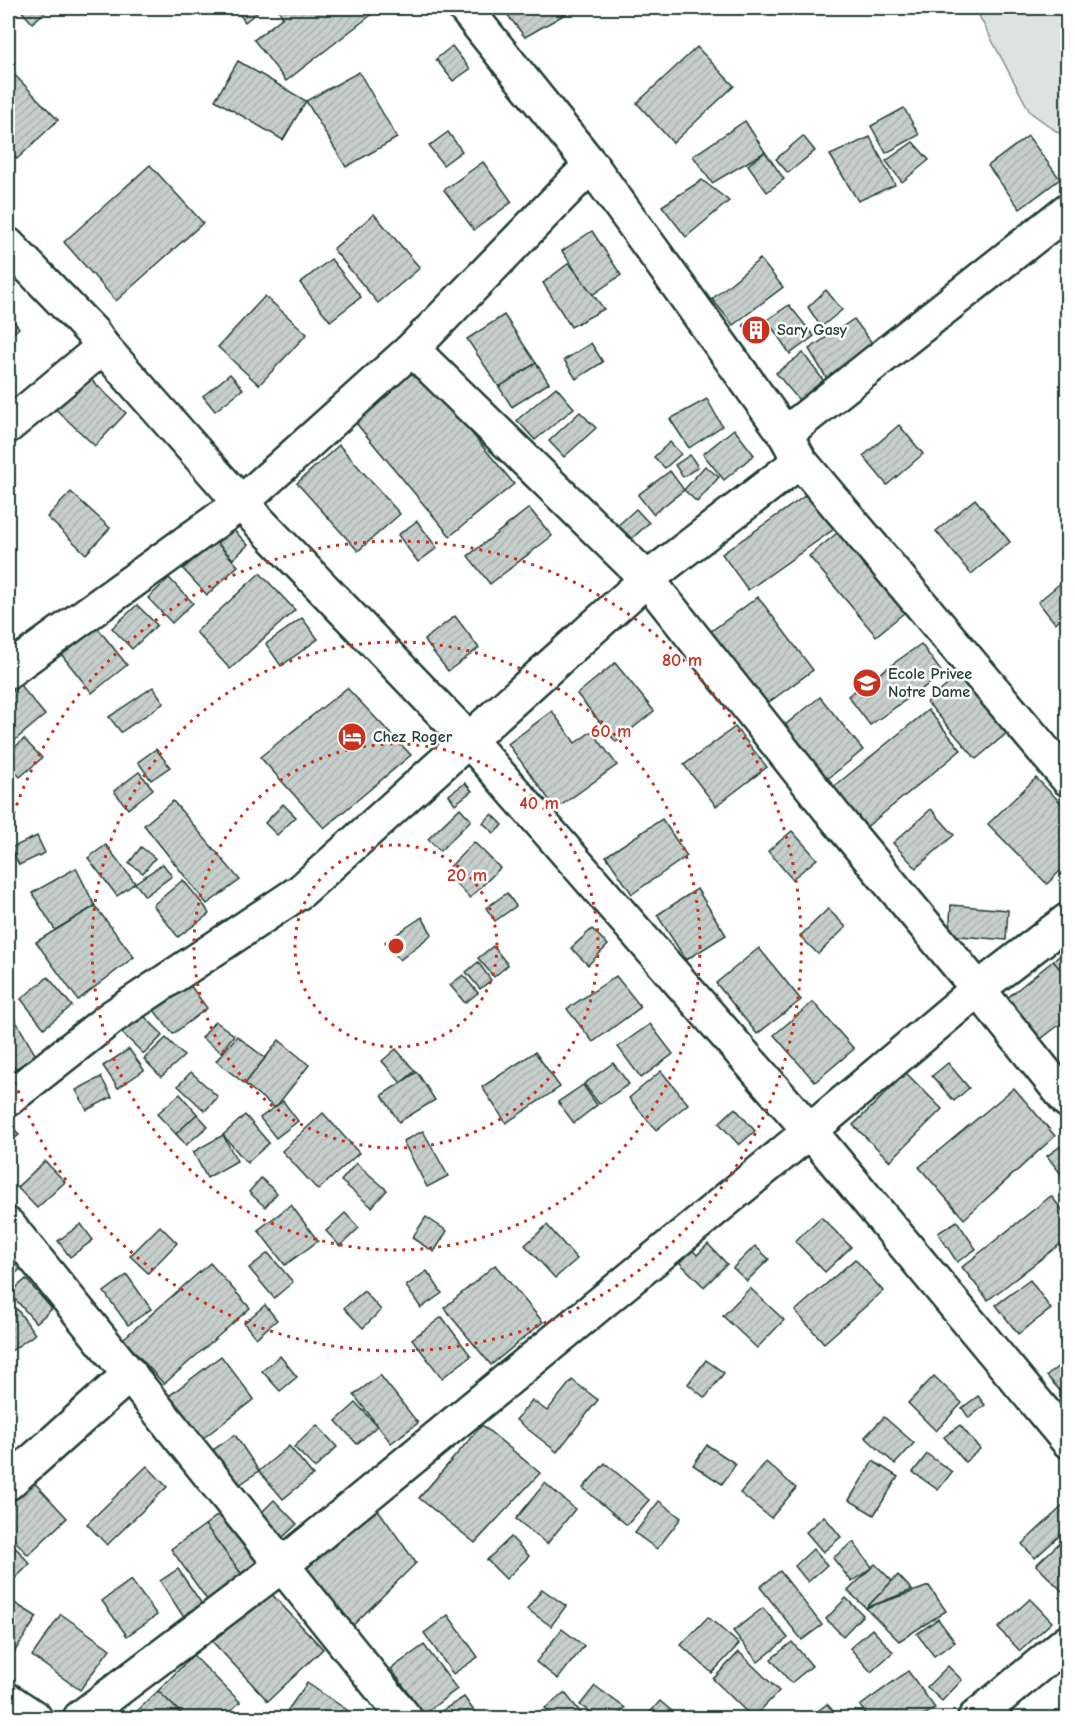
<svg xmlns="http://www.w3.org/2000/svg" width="1075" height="1726" font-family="'Comic Neue',sans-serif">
<defs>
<pattern id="building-hatch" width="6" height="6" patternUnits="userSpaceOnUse" patternTransform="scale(1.5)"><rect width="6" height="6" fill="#c7cfcc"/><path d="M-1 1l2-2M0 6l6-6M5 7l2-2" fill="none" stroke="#aab3b0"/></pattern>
</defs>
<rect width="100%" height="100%" fill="#fff"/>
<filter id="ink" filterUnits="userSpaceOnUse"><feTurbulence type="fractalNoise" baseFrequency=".0167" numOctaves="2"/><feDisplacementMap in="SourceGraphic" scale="12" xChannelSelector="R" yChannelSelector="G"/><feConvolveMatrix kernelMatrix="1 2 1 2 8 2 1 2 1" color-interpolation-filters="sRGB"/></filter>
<g filter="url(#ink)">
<polygon fill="#dee3e2" stroke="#7e908b" stroke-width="1.5" points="975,8 1067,8 1067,139 1030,112"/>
<g fill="url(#building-hatch)" stroke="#1f3d34" stroke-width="1.5">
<polygon points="19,8 50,8 32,23"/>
<polygon points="235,8 258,8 260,10 245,22"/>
<polygon points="277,8 380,8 286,81 254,40 283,17"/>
<polygon points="502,8 576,8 525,37"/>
<polygon points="452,46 470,69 453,81 436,59"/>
<polygon points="697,47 734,86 673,143 637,103"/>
<polygon points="238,61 306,101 283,140 215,100"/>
<polygon points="8,68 58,120 17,159 8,149"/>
<polygon points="359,72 397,138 346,167 306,101"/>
<polygon points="904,108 919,135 886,153 871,126"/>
<polygon points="745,121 765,152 712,183 693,156"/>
<polygon points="448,132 462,151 443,165 429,146"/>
<polygon points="803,136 815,151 788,173 776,159"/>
<polygon points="1028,136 1060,179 1020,209 988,166"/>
<polygon points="870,137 895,185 858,201 830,155"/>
<polygon points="913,142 929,160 902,182 886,161"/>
<polygon points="765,152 784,179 767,192 748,165"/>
<polygon points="483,162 512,202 474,230 444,190"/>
<polygon points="150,165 203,223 116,301 64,242"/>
<polygon points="702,180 729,201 686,237 662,206"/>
<polygon points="374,214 420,268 378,303 333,249"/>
<polygon points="592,231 621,275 592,295 562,251"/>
<polygon points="331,259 361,297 330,321 300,283"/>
<polygon points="760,259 783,287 733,325 712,299"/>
<polygon points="569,263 604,309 571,327 543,283"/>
<polygon points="826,290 842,310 821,327 808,307"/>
<polygon points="265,296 307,334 259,385 218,347"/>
<polygon points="789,305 814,336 790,354 767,320"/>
<polygon points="8,314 19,328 8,338"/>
<polygon points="504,315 536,363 499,387 467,339"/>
<polygon points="754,316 770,335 757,344 743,325"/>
<polygon points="854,319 875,347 827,379 809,349"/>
<polygon points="591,343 603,362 576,379 564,360"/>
<polygon points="803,353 826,384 803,405 776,373"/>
<polygon points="536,363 549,383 512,407 499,387"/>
<polygon points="415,365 514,484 450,536 351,417"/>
<polygon points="81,370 126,413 95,446 49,403"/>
<polygon points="230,374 243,389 215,411 203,396"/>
<polygon points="556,387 574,408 535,440 517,420"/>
<polygon points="707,399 722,426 689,448 670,419"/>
<polygon points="580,412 596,428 564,457 549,441"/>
<polygon points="899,425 923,454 887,485 863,456"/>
<polygon points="734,429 754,455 724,480 703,454"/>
<polygon points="670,442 681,454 665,468 654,457"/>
<polygon points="339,445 400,514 358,551 297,483"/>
<polygon points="690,455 698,467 683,477 675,465"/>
<polygon points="705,466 719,477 697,502 684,490"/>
<polygon points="670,471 684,490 653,514 638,495"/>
<polygon points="812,491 837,527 748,590 722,554"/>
<polygon points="71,492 110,528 86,554 47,517"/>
<polygon points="975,499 1010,542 971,574 936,531"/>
<polygon points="529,508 552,536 490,584 468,556"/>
<polygon points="636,509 649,523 626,544 613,530"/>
<polygon points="417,521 437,548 418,562 398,535"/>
<polygon points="231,527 248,545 233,559 215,541"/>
<polygon points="842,529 910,608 876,636 809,556"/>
<polygon points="215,541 238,566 207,595 183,569"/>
<polygon points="260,573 295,610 230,669 196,632"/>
<polygon points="169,578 193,603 172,623 148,598"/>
<polygon points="1063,581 1068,587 1068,613 1055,623 1038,602"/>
<polygon points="758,597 813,670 765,705 710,632"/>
<polygon points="137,605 157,625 132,649 112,628"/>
<polygon points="455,616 479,648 448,671 424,640"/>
<polygon points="302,618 318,639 281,666 266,644"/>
<polygon points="92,621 127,665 92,693 57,649"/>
<polygon points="921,644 943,674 870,725 848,696"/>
<polygon points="615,663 654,711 616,742 577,694"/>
<polygon points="963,672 1012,729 976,759 927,702"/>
<polygon points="20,685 45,715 8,746 8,696"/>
<polygon points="153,687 164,703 121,732 109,717"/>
<polygon points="347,688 411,755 324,828 260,757"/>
<polygon points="820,697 863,750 825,781 781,728"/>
<polygon points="928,710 961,750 864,829 831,789"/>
<polygon points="552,711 575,743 592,731 617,765 556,809 508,744"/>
<polygon points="735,727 767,767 716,806 684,765"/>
<polygon points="24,739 42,758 20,777 8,763 8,753"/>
<polygon points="156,749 170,767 151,780 138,762"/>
<polygon points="139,772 153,789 128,809 114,791"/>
<polygon points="1036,778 1068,810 1068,863 1047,884 988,824"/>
<polygon points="465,783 472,791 455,804 449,795"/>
<polygon points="173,801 240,880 207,904 144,825"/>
<polygon points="283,804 296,817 277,835 265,823"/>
<polygon points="460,808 471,820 440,851 428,839"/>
<polygon points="931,809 954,835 916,868 893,843"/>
<polygon points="492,814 503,825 494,833 483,823"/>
<polygon points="662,819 687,856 632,894 606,856"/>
<polygon points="792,831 817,859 792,879 768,851"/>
<polygon points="37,836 45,853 19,865 11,848"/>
<polygon points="474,842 500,868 470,898 445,872"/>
<polygon points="106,845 135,883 117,896 88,858"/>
<polygon points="141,847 155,858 143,873 129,863"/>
<polygon points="163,864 172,876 145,896 135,883"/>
<polygon points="76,868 95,906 55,930 32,893"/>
<polygon points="183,880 206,908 209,914 178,937 153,905"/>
<polygon points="697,889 726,935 686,960 657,915"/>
<polygon points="507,893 516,906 495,921 486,908"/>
<polygon points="951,905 1008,910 1006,940 949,935"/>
<polygon points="95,906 134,957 78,1000 36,942"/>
<polygon points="828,909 846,927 818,954 800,936"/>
<polygon points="422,917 432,934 400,960 385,942"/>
<polygon points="592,929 608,945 588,965 571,948"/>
<polygon points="493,946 508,965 494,977 478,958"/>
<polygon points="759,948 801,1000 757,1034 716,983"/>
<polygon points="1068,949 1068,978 1053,961"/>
<polygon points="1053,961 1068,978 1068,1018 1041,1039 1007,998"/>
<polygon points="478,962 491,980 480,989 466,972"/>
<polygon points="463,975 478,993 465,1003 450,985"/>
<polygon points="616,976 641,1007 593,1042 567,1009"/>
<polygon points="48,977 72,1006 44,1028 21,999"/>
<polygon points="184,977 207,1008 173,1034 149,1004"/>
<polygon points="813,1002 854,1049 815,1082 774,1035"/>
<polygon points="9,1009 36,1056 15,1069 8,1056 8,1010"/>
<polygon points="140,1012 163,1035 144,1054 120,1031"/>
<polygon points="215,1021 234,1035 221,1052 202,1038"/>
<polygon points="650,1024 673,1054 641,1078 618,1047"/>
<polygon points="237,1036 265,1058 245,1084 216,1061"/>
<polygon points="166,1038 184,1056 161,1077 144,1059"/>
<polygon points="279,1040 309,1065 275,1108 245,1084"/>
<polygon points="129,1049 144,1070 118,1088 103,1066"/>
<polygon points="396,1049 415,1071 401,1083 382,1061"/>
<polygon points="535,1052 560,1087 506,1123 482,1087"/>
<polygon points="613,1063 629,1084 599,1104 584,1084"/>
<polygon points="948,1063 969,1088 954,1101 932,1076"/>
<polygon points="661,1071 688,1104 656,1130 629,1098"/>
<polygon points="191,1072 218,1097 205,1111 178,1086"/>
<polygon points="417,1072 435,1100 399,1122 382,1095"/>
<polygon points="906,1073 942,1109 890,1161 853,1125"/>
<polygon points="101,1077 112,1097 87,1110 76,1090"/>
<polygon points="583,1085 597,1105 574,1123 558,1102"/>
<polygon points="1014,1088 1055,1136 964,1219 919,1167"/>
<polygon points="180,1094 197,1114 176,1134 157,1114"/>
<polygon points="283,1101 298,1121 276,1138 260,1118"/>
<polygon points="735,1108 755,1131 739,1145 719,1123"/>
<polygon points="323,1113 359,1153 318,1190 282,1151"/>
<polygon points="197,1114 208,1126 186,1145 176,1134"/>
<polygon points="245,1115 269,1143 247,1163 223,1135"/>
<polygon points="9,1121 19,1135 8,1143 8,1122"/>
<polygon points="423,1131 448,1176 427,1187 403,1141"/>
<polygon points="223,1135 237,1161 207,1178 193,1152"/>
<polygon points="1068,1141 1068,1183 1047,1156"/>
<polygon points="45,1161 65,1182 37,1208 17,1187"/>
<polygon points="356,1163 387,1190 372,1207 341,1181"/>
<polygon points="261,1178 277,1193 265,1207 249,1192"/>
<polygon points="1051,1196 1068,1217 1068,1238 988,1300 962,1267"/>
<polygon points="291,1205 318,1241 285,1265 258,1230"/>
<polygon points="345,1213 359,1228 340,1246 326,1231"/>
<polygon points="426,1217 447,1231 434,1252 412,1238"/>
<polygon points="821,1217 851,1247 825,1272 795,1241"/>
<polygon points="957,1221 976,1249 957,1262 938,1233"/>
<polygon points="81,1224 93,1240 70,1257 58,1241"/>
<polygon points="547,1225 577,1259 555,1278 525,1245"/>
<polygon points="160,1226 177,1243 148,1273 130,1256"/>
<polygon points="708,1244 727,1264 704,1287 675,1258 688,1245 697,1255"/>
<polygon points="755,1246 769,1259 747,1281 733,1268"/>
<polygon points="268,1253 293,1282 274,1298 249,1268"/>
<polygon points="15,1257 24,1266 8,1280 8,1263"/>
<polygon points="855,1259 883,1291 824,1343 795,1311"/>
<polygon points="210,1263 250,1308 164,1384 123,1339"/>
<polygon points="495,1265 543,1322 491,1365 444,1308"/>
<polygon points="427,1271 442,1293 421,1308 406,1286"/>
<polygon points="127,1275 151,1309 128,1325 104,1292"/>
<polygon points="26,1279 52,1309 36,1323 10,1293"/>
<polygon points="1030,1280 1051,1309 1018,1334 996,1305"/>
<polygon points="750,1288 784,1320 757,1348 723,1316"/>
<polygon points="364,1291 381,1310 363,1328 344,1308"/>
<polygon points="265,1305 277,1320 256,1338 244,1323"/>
<polygon points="17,1309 35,1334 8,1353 8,1316"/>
<polygon points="442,1317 471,1356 442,1378 412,1339"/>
<polygon points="221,1356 254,1399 202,1439 169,1396"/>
<polygon points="280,1356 297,1377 280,1391 262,1371"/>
<polygon points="1068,1358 1068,1390 1063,1394 1047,1376"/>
<polygon points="706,1360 724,1373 705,1398 688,1384"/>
<polygon points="380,1375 418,1423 391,1443 354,1395"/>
<polygon points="934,1376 962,1403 936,1431 908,1403"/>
<polygon points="572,1380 598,1400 557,1452 516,1420 532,1400 547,1411"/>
<polygon points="978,1396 985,1405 969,1418 962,1408"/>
<polygon points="356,1403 377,1426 357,1444 336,1421"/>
<polygon points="884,1417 914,1443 895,1464 865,1437"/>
<polygon points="317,1425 337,1447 315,1468 294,1447"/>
<polygon points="482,1425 540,1473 475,1543 419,1498"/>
<polygon points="960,1425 980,1449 965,1462 944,1437"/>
<polygon points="235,1435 259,1471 232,1490 207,1454"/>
<polygon points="707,1445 736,1464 722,1484 693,1465"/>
<polygon points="289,1446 313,1475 283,1499 259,1471"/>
<polygon points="927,1454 952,1472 938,1490 913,1472"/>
<polygon points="873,1461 898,1477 874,1515 849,1500"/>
<polygon points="766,1462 796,1488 771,1518 740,1493"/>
<polygon points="605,1463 649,1500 627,1525 583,1488"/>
<polygon points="147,1466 167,1487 107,1545 87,1524"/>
<polygon points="30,1478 67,1518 28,1555 8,1533 8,1499"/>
<polygon points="545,1483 575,1509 547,1544 516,1519"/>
<polygon points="274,1500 297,1524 280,1540 258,1516"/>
<polygon points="659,1501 681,1518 657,1549 635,1533"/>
<polygon points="1066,1503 1068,1505 1068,1528 1035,1558 1022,1544"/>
<polygon points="374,1504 416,1563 345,1633 297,1569"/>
<polygon points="222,1512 260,1564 243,1576 205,1525"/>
<polygon points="824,1516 841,1537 823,1552 806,1532"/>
<polygon points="205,1525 243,1576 208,1601 171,1549"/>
<polygon points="1068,1535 1068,1597 1036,1565"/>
<polygon points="511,1537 529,1556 506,1579 487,1560"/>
<polygon points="8,1539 30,1564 8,1585"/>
<polygon points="853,1542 872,1567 852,1582 833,1558"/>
<polygon points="813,1549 827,1565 808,1582 795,1566"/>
<polygon points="875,1564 892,1581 866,1608 848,1591"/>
<polygon points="178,1569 202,1604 183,1616 160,1581"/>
<polygon points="780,1571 822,1625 802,1640 760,1587"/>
<polygon points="898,1575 912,1590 866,1608 892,1581"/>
<polygon points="131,1580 157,1615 127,1636 102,1601"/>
<polygon points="929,1586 946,1611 899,1641 866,1608"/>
<polygon points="265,1587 323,1649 268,1701 209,1638"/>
<polygon points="542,1589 566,1606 551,1626 527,1609"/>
<polygon points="846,1598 863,1615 843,1636 826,1619"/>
<polygon points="8,1599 37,1617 13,1654 8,1650"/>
<polygon points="1030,1599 1052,1622 1020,1651 998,1628"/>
<polygon points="763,1608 788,1638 758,1662 733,1631"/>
<polygon points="61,1614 110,1649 80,1690 32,1656"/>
<polygon points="448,1615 478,1657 453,1674 424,1633"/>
<polygon points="708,1617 739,1644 712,1673 681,1645"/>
<polygon points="938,1619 955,1642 934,1656 917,1634"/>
<polygon points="562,1629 584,1646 558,1679 536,1662"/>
<polygon points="872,1629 893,1652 871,1672 850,1648"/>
<polygon points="792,1642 812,1666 791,1683 771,1659"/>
<polygon points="424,1645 457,1689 424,1714 391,1669"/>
<polygon points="739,1652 779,1691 753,1718 713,1679"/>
<polygon points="193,1655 240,1702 223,1718 186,1718 158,1691"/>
<polygon points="948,1666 962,1680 942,1701 927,1687"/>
<polygon points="908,1671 935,1708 920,1718 869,1718 860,1706"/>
<polygon points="307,1683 359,1718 282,1718"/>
<polygon points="595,1686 625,1708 617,1718 599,1718 580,1705"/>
<polygon points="158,1691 186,1718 130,1718"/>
<polygon points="565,1693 585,1718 554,1718 545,1708"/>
<polygon points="464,1697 479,1718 430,1718"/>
<polygon points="660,1701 680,1718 645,1718"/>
<polygon points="827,1704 839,1718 809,1718"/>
</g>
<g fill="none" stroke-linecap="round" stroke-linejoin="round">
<g stroke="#1f3d34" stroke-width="38">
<g id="minor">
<polyline points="591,165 785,434 800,461 1068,779"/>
<polyline points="8,245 93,333 103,347 241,503 468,739 810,1131 1068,1441"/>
<polyline points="412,349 647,579 837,819 978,989 1068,1101"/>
<polyline points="8,426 103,347"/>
<polyline points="785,434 1068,210"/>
<polyline points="8,671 241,503 412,349 591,165 465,8"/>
<polyline points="8,1099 112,1017 301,891 647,579 800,461"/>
<path d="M8 1225C142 1388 272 1554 405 1718"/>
<polyline points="8,1483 130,1374"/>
<polyline points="8,1700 35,1718"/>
<polyline points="80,1718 281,1566 810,1131 978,989 1068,920"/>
<polyline points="975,1718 1068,1641"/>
</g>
</g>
<use href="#minor" stroke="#fff" stroke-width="33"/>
</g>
</g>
<g fill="none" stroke="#c8321e" stroke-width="3" stroke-dasharray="3 6">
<circle cx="396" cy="946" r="101"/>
<circle cx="396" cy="946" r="202"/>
<circle cx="396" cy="946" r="304"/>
<path d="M8 831A405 405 0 1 1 8 1061"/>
</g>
<defs>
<g id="building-disc" transform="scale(1.5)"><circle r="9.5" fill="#c8321e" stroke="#fff"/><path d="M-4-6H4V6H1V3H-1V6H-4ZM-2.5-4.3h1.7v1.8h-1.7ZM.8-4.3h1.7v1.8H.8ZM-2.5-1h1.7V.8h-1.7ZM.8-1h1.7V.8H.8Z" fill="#fff"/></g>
<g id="school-disc" transform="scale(1.5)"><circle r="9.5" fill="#c8321e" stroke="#fff"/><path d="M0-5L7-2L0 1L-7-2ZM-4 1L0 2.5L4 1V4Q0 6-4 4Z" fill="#fff"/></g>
<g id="hotel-disc" transform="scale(1.5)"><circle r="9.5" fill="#c8321e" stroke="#fff"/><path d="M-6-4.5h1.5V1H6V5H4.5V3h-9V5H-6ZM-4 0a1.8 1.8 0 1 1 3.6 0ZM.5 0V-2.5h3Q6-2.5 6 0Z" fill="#fff"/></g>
</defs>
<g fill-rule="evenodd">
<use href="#building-disc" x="756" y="330"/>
<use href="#school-disc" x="867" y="683"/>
<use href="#hotel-disc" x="352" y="737"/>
</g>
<g text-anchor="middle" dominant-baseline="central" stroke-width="5" stroke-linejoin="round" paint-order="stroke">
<g font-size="16" font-weight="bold" fill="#1f3d34" stroke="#fff" text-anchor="start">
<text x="777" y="330">Sary Gasy</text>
<text x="888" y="674">Ecole Privee<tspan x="888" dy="18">Notre Dame</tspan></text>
<text x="373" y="737">Chez Roger</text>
</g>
</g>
<circle cx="396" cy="946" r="9" fill="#c8321e" stroke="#fff" stroke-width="3"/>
<g font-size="18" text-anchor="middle" font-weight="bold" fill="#c8321e" stroke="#fff" stroke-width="5" stroke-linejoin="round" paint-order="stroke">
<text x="682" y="666">80 m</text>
<text x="611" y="737">60 m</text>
<text x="539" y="809">40 m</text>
<text x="467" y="881">20 m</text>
</g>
<rect width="1075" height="1726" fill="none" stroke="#fff" stroke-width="30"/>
<rect x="15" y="15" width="1045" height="1696" fill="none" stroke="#1f3d34" stroke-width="2" filter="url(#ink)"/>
</svg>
